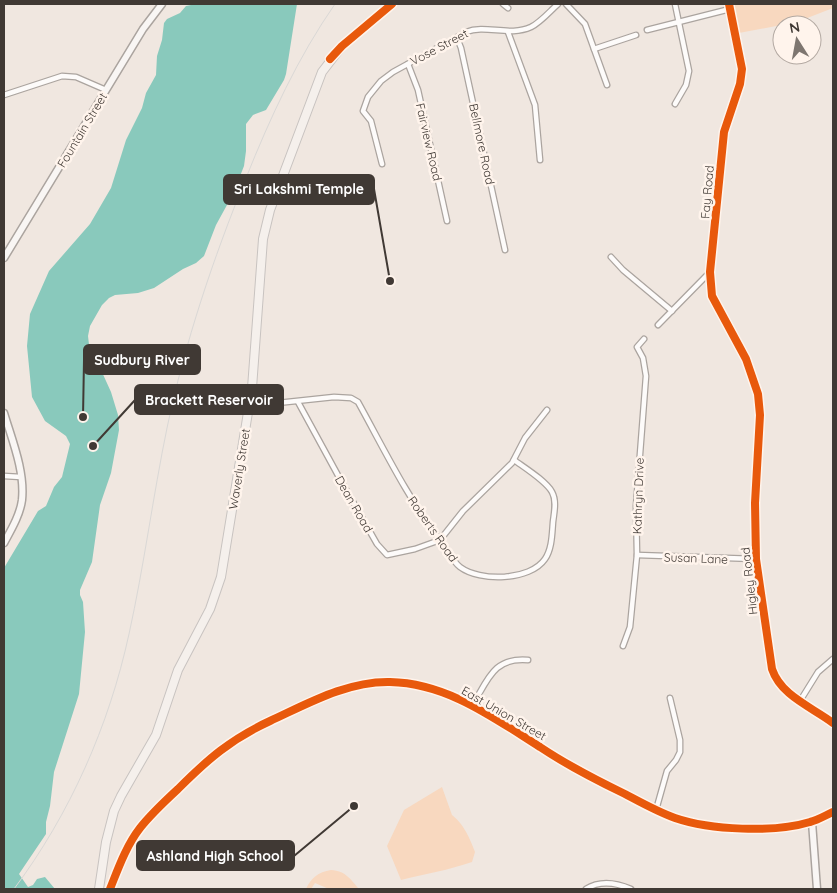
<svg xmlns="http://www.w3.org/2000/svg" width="837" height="893" font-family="Quicksand,sans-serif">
<rect width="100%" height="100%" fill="#f0e7e0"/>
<g fill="#f8d8bf">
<polygon points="732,4 833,4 833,8 797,22 739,33"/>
<path d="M442 787 452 815C464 824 470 839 475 852L472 862C449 870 425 874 401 880L387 846 404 810Z"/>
<path d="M331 870C346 871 350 879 359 889H329L315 883 311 889H306C311 878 318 872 331 870Z"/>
</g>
<polygon fill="#89c9bc" points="196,4 297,4 286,74 284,80 266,110 253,115 246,124 246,151 244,166 233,194 216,225 204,256 196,263 183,269 154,288 138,293 115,295 109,298 102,305 90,326 88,336 90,353 101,370 111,392 118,415 119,430 111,473 100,505 92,562 80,590 80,595 83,602 85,632 79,694 54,772 50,806 46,822 46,834 19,874 28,887 33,885 37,879 45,877 55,889 4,889 4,568 38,511 46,506 54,487 62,477 70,444 66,436 45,421 32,397 27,346 30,314 49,271 90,224 111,188 126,140 142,108 146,93 156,75 157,56 162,40 164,23 167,19 180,13 186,6"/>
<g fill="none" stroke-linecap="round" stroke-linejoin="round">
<g stroke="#aba49f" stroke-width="7">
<g id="street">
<polyline points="503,4 508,8"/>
<polyline points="566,4 585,24 607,85"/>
<polyline points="675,4 689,71 686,85 675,104"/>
<polyline points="647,30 730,9"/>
<polyline points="508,32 535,105 540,160"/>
<polyline points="457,38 461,48 505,250"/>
<polyline points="594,49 636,35"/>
<polyline points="408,64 418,90 447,221"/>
<polyline points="4,95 62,76 76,77 106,90"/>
<path d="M382 164 371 121 363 111 368 97 381 81 393 72 466 32C486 24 509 37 531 27 541 22 550 11 558 4"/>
<polyline points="611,257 623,270 672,311"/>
<polyline points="658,325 710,272"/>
<polyline points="298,402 340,479 377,544 387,555 415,549 440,540 463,511 512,463 525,438 547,410"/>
<path d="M249 406 334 397 351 398 358 402C384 449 407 497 440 540 447 548 451 560 460 567 480 582 530 581 545 559 552 549 552 534 553 522 554 513 557 501 552 492 546 481 525 468 514 460"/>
<polyline points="4,476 21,477"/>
<polyline points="637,555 756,559"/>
<polyline points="623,646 630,627 637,555 636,506 646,376 643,358 637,347 644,339"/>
<polyline points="800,701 818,672 833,659"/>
<path d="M472 706C488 680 493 657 528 660"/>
<polyline points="656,810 667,771 676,760 680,752 680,740 670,698"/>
<path d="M586 889C600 880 617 883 631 889"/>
</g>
</g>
<g stroke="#aba49f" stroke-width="9">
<g id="secondary">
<path d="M729 4 742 69 740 84 724 132 710 272 712 296 746 359 758 394 760 415 755 503 756 559 772 669C781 696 812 707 833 723"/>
<polyline points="4,258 143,29 162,4"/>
<path d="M4 413C12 440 25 471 22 500 20 515 11 530 4 543"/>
<polyline points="812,822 817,889"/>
<path d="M110 889C118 869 126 846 140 828 151 814 165 801 178 789 208 759 231 739 270 721 307 704 347 681 390 682 447 683 494 718 540 747 567 765 596 780 625 794 642 803 658 812 675 818 710 830 774 833 810 822 818 820 826 815 833 812"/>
</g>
</g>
<g stroke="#c8c3c0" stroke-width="10">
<polyline id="primary" points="99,889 106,842 114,811 121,796 156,735 178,670 210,609 221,577 252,388 263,239 270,210 322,72 342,46 392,4"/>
</g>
<use href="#street" stroke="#fdfbfa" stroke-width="4.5"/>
<use href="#secondary" stroke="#f9f6f4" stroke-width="6"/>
<use href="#primary" stroke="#f5f0ec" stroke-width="8"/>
<path stroke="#dad8d6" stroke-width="1" d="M14 889C70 814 109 726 129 634 144 566 153 496 167 428 185 342 213 259 246 178 270 118 298 57 335 4"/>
<g stroke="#fff4ec" stroke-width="11">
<g id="cycleway">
<path d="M729 4 742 69 740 84 724 132 710 272 712 296 746 359 758 394 760 415 755 503 756 559 772 669C781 696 812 707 833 723"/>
<polyline points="330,59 342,46 392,4"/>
<path d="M110 889C118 869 126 846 140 828 151 814 165 801 178 789 208 759 231 739 270 721 307 704 347 681 390 682 447 683 494 718 540 747 567 765 596 780 625 794 642 803 658 812 675 818 710 830 774 833 810 822 818 820 826 815 833 812"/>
</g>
</g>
<use href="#cycleway" stroke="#e8590c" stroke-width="8"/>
</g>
<g text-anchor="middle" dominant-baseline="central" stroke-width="5" stroke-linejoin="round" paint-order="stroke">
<g font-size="12" fill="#403934" stroke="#fff4ec">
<text transform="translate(439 47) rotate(-28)">Vose Street</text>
<text transform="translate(82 130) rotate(-59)">Fountain Street</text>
<text transform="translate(429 142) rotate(77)">Fairview Road</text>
<text transform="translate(482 144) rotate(78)">Bellmore Road</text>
<text transform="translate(707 192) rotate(-85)">Fay Road</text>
<text transform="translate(239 469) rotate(-81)">Waverly Street</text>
<text transform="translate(638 496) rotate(-88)">Kathryn Drive</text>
<text transform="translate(354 504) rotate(60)">Dean Road</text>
<text transform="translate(433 529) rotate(55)">Roberts Road</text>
<text transform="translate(696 558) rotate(2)">Susan Lane</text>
<text transform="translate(749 581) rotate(-97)">Higley Road</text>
<text transform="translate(504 713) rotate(30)">East Union Street</text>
</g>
</g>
<path fill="none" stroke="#403934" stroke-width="2" d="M390 281L374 189M83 417L84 360M93 446L135 400M354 806L294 856"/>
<g fill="#403934" stroke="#fff4ec" stroke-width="2">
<circle cx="390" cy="281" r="5"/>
<circle cx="83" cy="417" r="5"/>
<circle cx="93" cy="446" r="5"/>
<circle cx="354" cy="806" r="5"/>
</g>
<g fill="#403934" stroke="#403934" stroke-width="2">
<rect x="224" y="175" width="150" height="29" rx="5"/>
<rect x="84" y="345" width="116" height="29" rx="5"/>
<rect x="135" y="385" width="148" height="29" rx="5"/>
<rect x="137" y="841" width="157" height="29" rx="5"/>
</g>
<g font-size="14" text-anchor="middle" font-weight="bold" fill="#fff">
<text x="299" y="194">Sri Lakshmi Temple</text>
<text x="142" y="365">Sudbury River</text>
<text x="209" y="405">Brackett Reservoir</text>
<text x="215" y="861">Ashland High School</text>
</g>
<rect width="837" height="893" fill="none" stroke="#403934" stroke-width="10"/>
<g transform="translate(797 40) rotate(349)"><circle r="24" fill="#fff4ec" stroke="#b3a9a2"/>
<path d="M0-4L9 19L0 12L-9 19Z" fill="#7e7670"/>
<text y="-8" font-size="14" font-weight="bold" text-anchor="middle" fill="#403934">N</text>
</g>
</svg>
